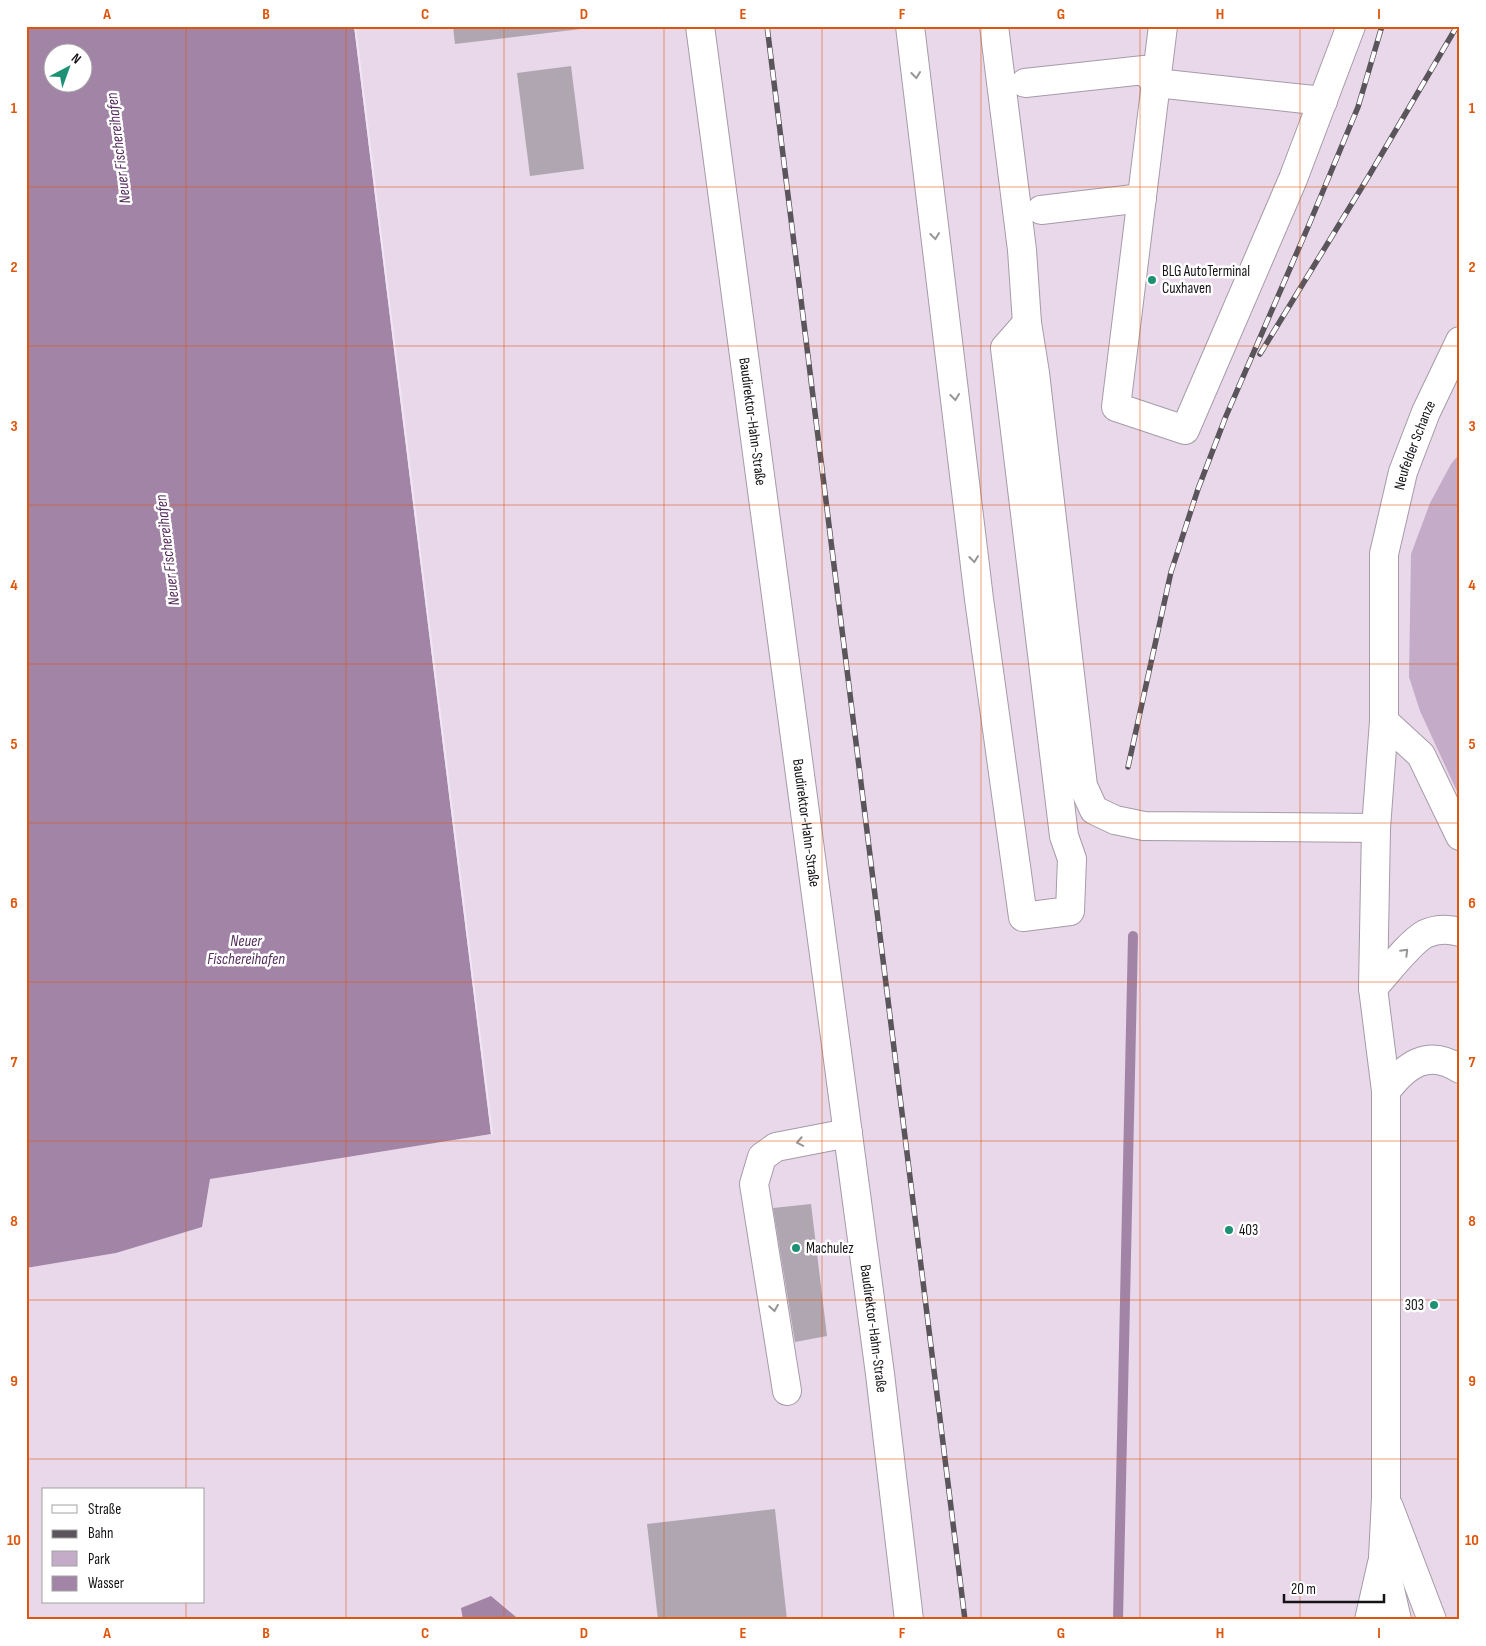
<svg xmlns="http://www.w3.org/2000/svg" width="1486" height="1646" font-family="'Sofia Sans Condensed',sans-serif">
<rect width="100%" height="100%" fill="#f0e5f2"/>
<path fill="#e8d8ea" fill-rule="evenodd" d="M354 26H1460V1620H26V1268L116 1253 202 1227 210 1179 491 1134ZM44 1490H204V1602H44Z"/>
<polygon fill="#c4acc9" points="1460,453 1460,798 1420,711 1409,677 1411,554 1430,503 1451,464"/>
<g fill="#a284a7" fill-rule="evenodd">
<path d="M26 26H354L491 1134 210 1179 202 1227 116 1253 26 1268ZM52 52H82V82H52Z"/>
<polygon points="491,1596 516,1617 518,1620 463,1620 461,1608"/>
</g>
<polygon fill="#f0e5f2" points="354,26 356,26 493,1134 491,1134"/>
<g fill="none" stroke-linecap="round" stroke-linejoin="round">
<polyline stroke="#a284a7" stroke-width="10" points="1118,1620 1133,936"/>
</g>
<g fill="#afa6b1">
<polygon points="453,26 597,26 597,27 455,44"/>
<polygon points="571,66 584,169 530,176 517,73"/>
<polygon points="811,1204 827,1336 795,1342 773,1208"/>
<polygon points="775,1509 787,1620 658,1620 647,1524"/>
</g>
<g fill="none" stroke-linecap="round" stroke-linejoin="round">
<g stroke="#a59ba7" stroke-width="30">
<g id="minor">
<path id="s1" d="M700 26 880 1374 909 1620"/>
<polyline points="910,26 979,599 1023,917 1070,911 1072,859 1064,836 1005,348 1027,323 1022,250 994,26"/>
<polyline points="1163,26 1116,407 1185,430 1293,179 1351,26"/>
<polyline points="1025,83 1144,70 1156,83 1323,101"/>
<polyline points="1041,210 1142,198"/>
<polyline points="1027,323 1035,373 1083,786 1094,810 1115,820 1144,826 1376,828"/>
<polyline points="1384,721 1421,755 1460,836"/>
<path d="M1373 988C1386 974 1409 943 1425 934 1436 929 1449 929 1460 932"/>
<path d="M1386 1091C1406 1065 1428 1048 1460 1069"/>
<polyline points="787,1391 754,1184 762,1157 776,1147 848,1133"/>
<polyline points="1389,1507 1432,1620"/>
<polyline points="1369,1620 1382,1563"/>
<path id="s2" d="M1397 1620 1383 1558 1386 1498V1091L1373 988 1376 828 1384 721V554L1403 472 1426 412 1460 341"/>
</g>
</g>
<use href="#minor" stroke="#fff" stroke-width="28"/>
<g stroke="#5a545b" stroke-width="5.5">
<g id="rail">
<polyline points="767,26 965,1620"/>
<polyline points="1260,354 1370,174 1457,26"/>
<polyline points="1128,767 1171,572 1198,489 1226,416 1308,227 1358,107 1382,26"/>
</g>
</g>
<use href="#rail" stroke="#fff" stroke-width="4" stroke-dasharray="11" stroke-linecap="butt"/>
</g>
<defs><path id="oneway-chevron" d="M-2-3.5L2.5 0L-2 3.5" fill="none" stroke-width="1.6" stroke-linecap="round" stroke-linejoin="round" transform="scale(1.25)"/></defs>
<g stroke="#969597">
<use href="#oneway-chevron" transform="translate(916 75) rotate(83)"/>
<use href="#oneway-chevron" transform="translate(935 236) rotate(83)"/>
<use href="#oneway-chevron" transform="translate(955 397) rotate(83)"/>
<use href="#oneway-chevron" transform="translate(974 559) rotate(83)"/>
<use href="#oneway-chevron" transform="translate(1405 952) rotate(-45)"/>
<use href="#oneway-chevron" transform="translate(800 1142) rotate(169)"/>
<use href="#oneway-chevron" transform="translate(774 1308) rotate(81)"/>
</g>
<path fill="none" stroke="#de560d" stroke-width="1" stroke-opacity="0.55" d="M186 26V1490M346 26V1620M504 26V1620M664 26V1620M822 26V1620M981 26V1620M1140 26V1620M1300 26V1620M26 187H1460M26 346H1460M26 505H1460M26 664H1460M26 823H1460M26 982H1460M26 1141H1460M26 1300H1460M26 1459H1460M186 1602V1620"/>
<g fill="#1c9174" stroke="#fff" stroke-width="2">
<circle cx="1152" cy="280" r="5"/>
<circle cx="1229" cy="1230" r="5"/>
<circle cx="796" cy="1248" r="5"/>
<circle cx="1434" cy="1305" r="5"/>
</g>
<g text-anchor="middle" dominant-baseline="central" stroke-width="5" stroke-linejoin="round" paint-order="stroke">
<g font-size="15" fill="#161317" stroke="#fff" text-anchor="start">
<text x="1162" y="271">BLG AutoTerminal<tspan x="1162" dy="17">Cuxhaven</tspan></text>
<text x="1239" y="1230">403</text>
<text x="806" y="1248">Machulez</text>
<text x="1424" y="1305" text-anchor="end">303</text>
</g>
<g font-size="15" fill="#161317" stroke="#fff">
<text stroke="none"><textPath href="#s1" startOffset="399">Baudirektor-Hahn-Straße</textPath></text>
<text stroke="none"><textPath href="#s2" startOffset="1182">Neufelder Schanze</textPath></text>
<text stroke="none"><textPath href="#s1" startOffset="804">Baudirektor-Hahn-Straße</textPath></text>
<text stroke="none"><textPath href="#s1" startOffset="1314">Baudirektor-Hahn-Straße</textPath></text>
</g>
<g font-size="16" font-style="italic" fill="#552d5d" stroke="#fff">
<text transform="translate(119 148) rotate(-97)">Neuer Fischereihafen</text>
<text transform="translate(168 550) rotate(-97)">Neuer Fischereihafen</text>
<text x="246" y="941">Neuer<tspan x="246" dy="18">Fischereihafen</tspan></text>
</g>
</g>
<rect width="1486" height="1646" fill="none" stroke="#ffffff" stroke-width="55"/>
<rect x="42" y="1488" width="162" height="115" fill="#ffffff" stroke="#a2a1a2"/>
<rect x="52" y="1505" width="25" height="8" fill="#ffffff" stroke="#a2a1a2"/>
<text x="88" y="1514" font-size="15" fill="#161317">Straße</text>
<rect x="52" y="1530" width="25" height="8" fill="#5a545b" stroke="#a2a1a2"/>
<text x="88" y="1538" font-size="15" fill="#161317">Bahn</text>
<rect x="52" y="1551" width="25" height="15" fill="#c4acc9" stroke="#a2a1a2"/>
<text x="88" y="1564" font-size="15" fill="#161317">Park</text>
<rect x="52" y="1576" width="25" height="15" fill="#a284a7" stroke="#a2a1a2"/>
<text x="88" y="1588" font-size="15" fill="#161317">Wasser</text>
<g transform="translate(68 68) rotate(41)"><circle r="24" fill="#ffffff" stroke="#a2a1a2"/>
<path d="M0-4L9 19L0 12L-9 19Z" fill="#1c9174"/>
<text y="-8" font-size="14" font-weight="bold" text-anchor="middle" fill="#161317">N</text>
</g>
<path d="M1284 1594v8h100v-8" fill="none" stroke="#161317" stroke-width="2.5"/>
<text x="1291" y="1594" font-size="15" fill="#161317" stroke="#ffffff" stroke-width="4" paint-order="stroke">20 m</text>
<rect x="28" y="28" width="1430" height="1590" fill="none" stroke="#de560d" stroke-width="2"/>
<g font-size="16" text-anchor="middle" font-weight="bold" fill="#de560d">
<text x="107" y="19">A</text>
<text x="266" y="19">B</text>
<text x="425" y="19">C</text>
<text x="584" y="19">D</text>
<text x="743" y="19">E</text>
<text x="902" y="19">F</text>
<text x="1061" y="19">G</text>
<text x="1220" y="19">H</text>
<text x="1379" y="19">I</text>
<text x="14" y="113">1</text>
<text x="1472" y="113">1</text>
<text x="14" y="272">2</text>
<text x="1472" y="272">2</text>
<text x="14" y="431">3</text>
<text x="1472" y="431">3</text>
<text x="14" y="590">4</text>
<text x="1472" y="590">4</text>
<text x="14" y="749">5</text>
<text x="1472" y="749">5</text>
<text x="14" y="908">6</text>
<text x="1472" y="908">6</text>
<text x="14" y="1067">7</text>
<text x="1472" y="1067">7</text>
<text x="14" y="1226">8</text>
<text x="1472" y="1226">8</text>
<text x="14" y="1386">9</text>
<text x="1472" y="1386">9</text>
<text x="14" y="1545">10</text>
<text x="1472" y="1545">10</text>
<text x="107" y="1638">A</text>
<text x="266" y="1638">B</text>
<text x="425" y="1638">C</text>
<text x="584" y="1638">D</text>
<text x="743" y="1638">E</text>
<text x="902" y="1638">F</text>
<text x="1061" y="1638">G</text>
<text x="1220" y="1638">H</text>
<text x="1379" y="1638">I</text>
</g>
</svg>
